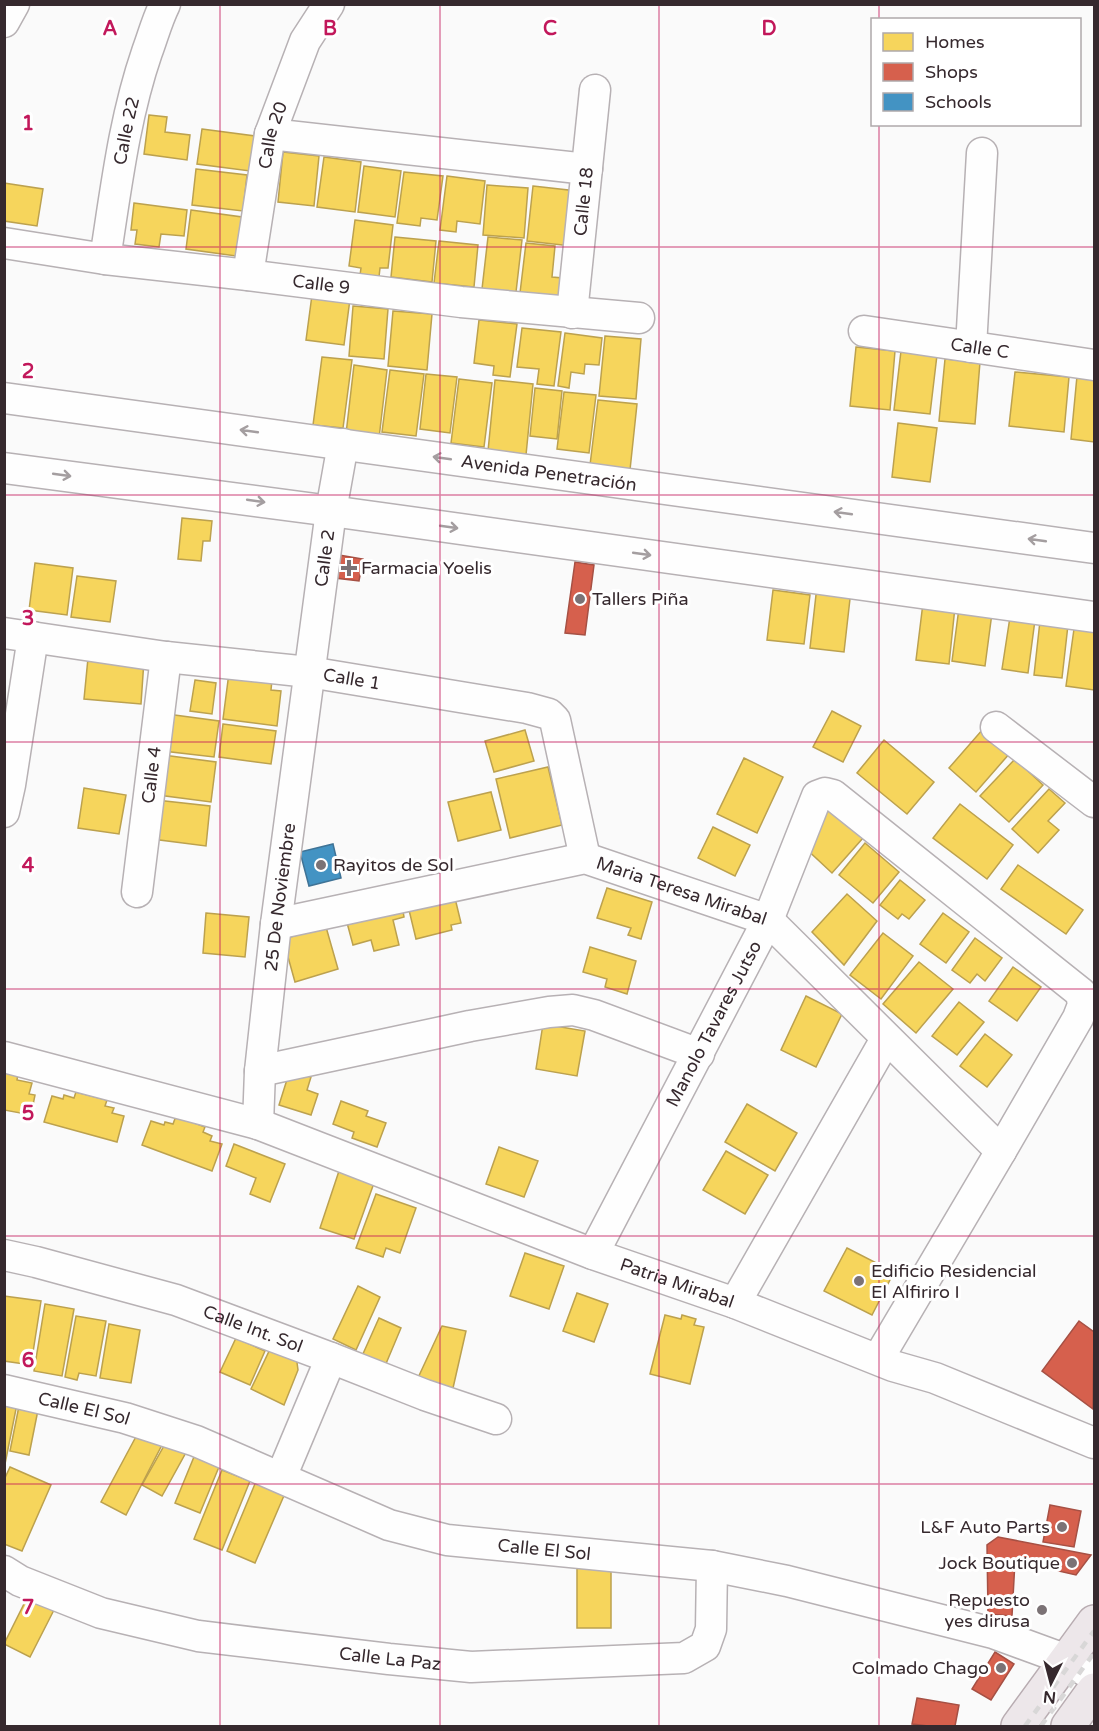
<svg xmlns="http://www.w3.org/2000/svg" width="1099" height="1731" font-family="'Varela Round',sans-serif">
<rect width="100%" height="100%" fill="#fafafa"/>
<g fill="#f6d55c" stroke="#bca14e" stroke-width="1.5">
<polygon points="149,115 167,117 165,132 190,135 187,160 144,154"/>
<polygon points="202,129 255,136 250,171 197,164"/>
<polygon points="283,152 319,156 314,206 278,202"/>
<polygon points="324,157 361,162 355,212 317,207"/>
<polygon points="364,166 401,171 395,217 358,212"/>
<polygon points="196,169 247,175 243,211 192,205"/>
<polygon points="404,172 443,176 437,220 421,218 420,226 397,223"/>
<polygon points="447,176 485,181 480,224 457,221 456,232 440,230"/>
<polygon points="4,183 43,189 37,226 4,221"/>
<polygon points="487,185 528,188 524,238 483,235"/>
<polygon points="533,186 577,191 571,246 527,241"/>
<polygon points="134,203 187,210 184,236 161,234 159,247 135,244 137,230 131,230"/>
<polygon points="191,210 242,217 236,256 186,249"/>
<polygon points="355,220 393,225 388,268 380,268 379,277 360,275 361,268 349,266"/>
<polygon points="395,237 436,241 432,282 391,277"/>
<polygon points="488,237 522,240 516,292 482,289"/>
<polygon points="439,241 478,245 474,287 434,283"/>
<polygon points="526,243 555,246 552,277 563,278 561,297 520,293"/>
<polygon points="312,295 350,299 344,345 306,340"/>
<polygon points="353,306 388,309 384,359 349,356"/>
<polygon points="393,311 432,314 427,370 388,366"/>
<polygon points="479,320 517,324 510,377 493,375 494,366 474,363"/>
<polygon points="522,328 561,332 554,386 537,384 539,369 517,367"/>
<polygon points="565,333 602,338 599,365 585,364 584,374 571,372 569,388 558,386"/>
<polygon points="605,336 641,339 636,399 599,396"/>
<polygon points="856,347 895,351 890,410 850,406"/>
<polygon points="901,351 937,355 930,414 894,410"/>
<polygon points="322,357 352,360 343,428 313,425"/>
<polygon points="945,359 980,362 975,424 939,421"/>
<polygon points="354,365 387,370 379,438 346,434"/>
<polygon points="390,370 424,374 416,436 382,432"/>
<polygon points="1015,372 1069,377 1064,432 1009,426"/>
<polygon points="426,374 457,377 450,433 420,429"/>
<polygon points="1077,376 1094,377 1094,442 1071,439"/>
<polygon points="459,379 492,383 484,447 451,443"/>
<polygon points="495,380 533,384 526,455 488,451"/>
<polygon points="535,388 562,391 557,439 530,436"/>
<polygon points="564,392 596,395 589,453 557,449"/>
<polygon points="598,400 637,404 630,470 590,465"/>
<polygon points="898,423 937,428 930,482 892,477"/>
<polygon points="182,518 212,521 210,541 203,541 201,561 178,559"/>
<polygon points="35,563 73,568 67,615 29,610"/>
<polygon points="77,576 116,581 110,622 71,617"/>
<polygon points="817,586 851,590 844,652 810,648"/>
<polygon points="773,590 810,595 804,644 767,640"/>
<polygon points="923,603 955,607 949,664 916,660"/>
<polygon points="959,608 992,613 985,666 952,661"/>
<polygon points="1010,617 1035,620 1028,673 1002,669"/>
<polygon points="1040,621 1068,625 1062,678 1034,675"/>
<polygon points="1074,629 1094,632 1094,690 1066,686"/>
<polygon points="89,648 144,660 141,704 84,699"/>
<polygon points="230,665 273,670 271,690 281,691 277,726 223,719"/>
<polygon points="195,680 216,683 212,714 190,711"/>
<polygon points="832,711 861,726 843,762 813,747"/>
<polygon points="167,714 219,721 214,757 163,751"/>
<polygon points="223,724 276,731 271,764 219,757"/>
<polygon points="983,729 1010,753 976,792 949,768"/>
<polygon points="525,730 534,761 494,772 485,741"/>
<polygon points="884,740 934,782 907,814 857,773"/>
<polygon points="163,755 216,762 211,802 158,795"/>
<polygon points="744,758 783,777 757,833 717,814"/>
<polygon points="1015,759 1043,785 1009,822 980,796"/>
<polygon points="548,767 562,825 510,838 496,779"/>
<polygon points="84,788 126,795 119,834 78,828"/>
<polygon points="1049,789 1065,803 1048,821 1059,830 1038,853 1012,829"/>
<polygon points="491,792 501,830 458,841 448,802"/>
<polygon points="156,800 210,806 206,846 152,839"/>
<polygon points="821,803 863,838 832,873 801,844"/>
<polygon points="960,804 1013,845 987,879 933,838"/>
<polygon points="713,827 750,845 735,876 698,858"/>
<polygon points="865,843 899,872 873,903 839,875"/>
<polygon points="1018,865 1083,910 1066,934 1001,889"/>
<polygon points="900,880 925,900 909,919 902,914 898,919 880,905"/>
<polygon points="607,888 652,902 641,939 628,935 631,928 597,918"/>
<polygon points="454,894 461,923 451,925 452,930 416,939 409,910"/>
<polygon points="847,894 877,921 844,965 812,932"/>
<polygon points="402,906 404,917 393,920 399,945 374,951 371,940 353,945 346,919"/>
<polygon points="206,913 249,917 245,957 203,953"/>
<polygon points="943,913 969,932 946,963 920,944"/>
<polygon points="326,927 338,969 295,982 283,939"/>
<polygon points="883,933 913,956 881,999 850,975"/>
<polygon points="975,938 1002,958 985,981 977,974 970,983 952,970"/>
<polygon points="590,947 636,961 627,994 605,987 607,979 583,972"/>
<polygon points="919,962 953,989 916,1033 883,1004"/>
<polygon points="1013,967 1041,987 1017,1021 989,1001"/>
<polygon points="806,996 842,1014 816,1067 781,1050"/>
<polygon points="959,1002 984,1022 957,1055 932,1036"/>
<polygon points="543,1024 585,1031 577,1076 536,1069"/>
<polygon points="985,1034 1012,1055 987,1087 960,1066"/>
<polygon points="290,1070 311,1077 307,1090 318,1094 311,1115 279,1105"/>
<polygon points="4,1071 18,1074 17,1080 32,1083 29,1094 35,1095 31,1115 4,1110"/>
<polygon points="76,1092 107,1100 105,1106 114,1108 112,1113 124,1116 117,1142 44,1122 52,1096 63,1099 64,1095 74,1098"/>
<polygon points="341,1101 368,1111 366,1116 386,1123 377,1147 352,1138 354,1132 333,1124"/>
<polygon points="747,1104 797,1133 775,1171 725,1142"/>
<polygon points="176,1116 205,1127 203,1132 212,1136 210,1141 222,1144 212,1171 142,1145 151,1121 164,1125 165,1122 173,1124"/>
<polygon points="234,1144 285,1164 270,1202 250,1194 256,1178 226,1166"/>
<polygon points="499,1147 538,1161 524,1197 486,1184"/>
<polygon points="726,1151 768,1175 745,1214 703,1190"/>
<polygon points="339,1171 374,1183 354,1239 320,1228"/>
<polygon points="376,1194 416,1208 400,1253 386,1248 383,1257 356,1248"/>
<polygon points="847,1248 894,1272 872,1315 824,1291"/>
<polygon points="525,1253 564,1266 549,1309 510,1296"/>
<polygon points="358,1286 380,1297 356,1350 333,1339"/>
<polygon points="577,1293 608,1304 594,1342 563,1331"/>
<polygon points="4,1296 41,1301 31,1365 4,1361"/>
<polygon points="45,1304 74,1309 62,1376 34,1371"/>
<polygon points="665,1315 681,1319 682,1315 696,1319 694,1325 704,1327 690,1384 650,1374"/>
<polygon points="76,1316 106,1321 96,1376 79,1373 77,1380 65,1377"/>
<polygon points="379,1318 401,1328 385,1366 362,1356"/>
<polygon points="109,1324 140,1330 131,1383 100,1378"/>
<polygon points="442,1326 466,1331 453,1388 417,1380"/>
<polygon points="236,1338 265,1351 250,1385 220,1372"/>
<polygon points="272,1345 296,1355 298,1370 284,1405 251,1389"/>
<polygon points="4,1401 17,1404 4,1469"/>
<polygon points="19,1406 38,1410 29,1455 10,1451"/>
<polygon points="139,1431 166,1437 126,1515 101,1502"/>
<polygon points="169,1437 189,1447 162,1496 142,1485"/>
<polygon points="196,1452 221,1462 200,1513 175,1503"/>
<polygon points="10,1467 51,1485 22,1551 4,1544 4,1480"/>
<polygon points="222,1470 250,1481 222,1550 194,1539"/>
<polygon points="257,1479 286,1491 255,1563 227,1551"/>
<rect x="577" y="1565" width="34" height="63"/>
<polygon points="28,1596 56,1606 30,1657 4,1644"/>
</g>
<g fill="#d6604d" stroke="#a65044" stroke-width="1.5">
<polygon points="339,555 363,559 359,581 335,578"/>
<polygon points="575,562 594,565 585,635 565,633"/>
<polygon points="1079,1321 1094,1332 1093,1409 1042,1371"/>
<polygon points="1050,1505 1081,1511 1074,1547 1043,1542"/>
<polygon points="998,1537 1091,1555 1076,1575 1015,1561 1012,1616 988,1614 987,1545"/>
<polygon points="995,1652 1014,1664 991,1700 972,1689"/>
<polygon points="917,1698 959,1705 955,1726 928,1726 912,1724"/>
</g>
<polygon fill="#4393c3" stroke="#3f7396" stroke-width="1.5" points="333,844 341,878 309,886 300,852"/>
<g fill="none" stroke-linecap="round" stroke-linejoin="round">
<g stroke="#b7b1b4" stroke-width="33">
<g id="minor">
<polyline points="4,22 14,4"/>
<polyline points="270,134 587,169"/>
<path id="s1" d="M4 243 105 259 248 275 461 302 639 318"/>
<path id="s2" d="M105 259C116 189 124 119 147 52 153 36 157 20 165 4"/>
<path id="s3" d="M248 275 270 134 305 41 329 4"/>
<path id="s4" d="M572 313 595 90"/>
<path id="s5" d="M864 331 1094 365"/>
<polyline points="971,347 982,153"/>
<path id="s6" d="M4 398 1094 548"/>
<polyline points="4,468 331,511 1094,617"/>
<path id="s7" d="M4 633 166 657 309 672 527 708 549 714 555 720 585 858"/>
<polyline points="996,727 1094,802"/>
<polyline points="4,812 10,785 33,637"/>
<path id="s8" d="M137 892 166 657"/>
<path id="s9" d="M276 924 585 858 768 920 1001 1151"/>
<path id="s10" d="M4 1057 258 1124 593 1254 735 1303 893 1366 935 1378 1094 1443"/>
<polyline points="260,1071 470,1026 549,1012 573,1010 594,1015 699,1054"/>
<path id="s11" d="M258 1124 260 1071 276 924 331 511 343 444"/>
<path id="s12" d="M593 1254 768 920 817 796 825 793 833 795 1081 993 1083 1005 1078 1018 1001 1151 878 1359"/>
<path id="s13" d="M4 1255 36 1262 176 1300 331 1358 425 1395 496 1419"/>
<polyline points="735,1303 886,1039"/>
<path id="s14" d="M4 1390 125 1418 196 1441 389 1525 447 1540 712 1566 787 1581 993 1633 1067 1660 1094 1676"/>
<polyline points="281,1477 331,1358"/>
<path id="s15" d="M4 1571 20 1581 101 1613 198 1636 389 1659 471 1667 684 1658 705 1646 711 1629 712 1566"/>
</g>
</g>
<g stroke="#b8acb1" stroke-width="36">
<g id="major">
<polyline points="1018,1726 1094,1622"/>
<polyline points="1068,1726 1094,1690"/>
</g>
</g>
<use href="#minor" stroke="#fefefe" stroke-width="30"/>
<use href="#major" stroke="#ede7ea" stroke-width="33"/>
<g stroke="#d8d7d7" stroke-width="4.5" stroke-dasharray="8 8" stroke-linecap="butt">
<polyline points="1025,1726 1094,1631"/>
<polyline points="1041,1726 1094,1653"/>
</g>
</g>
<defs><path id="oneway-shaft" d="M-6 0H5M1.5-3L5.5 0L1.5 3" fill="none" stroke-width="1.6" stroke-linecap="round" stroke-linejoin="round" transform="scale(1.5)"/></defs>
<g stroke="#a49ea0">
<use href="#oneway-shaft" transform="translate(249 431) rotate(-172)"/>
<use href="#oneway-shaft" transform="translate(442 458) rotate(-172)"/>
<use href="#oneway-shaft" transform="translate(62 475) rotate(8)"/>
<use href="#oneway-shaft" transform="translate(256 501) rotate(8)"/>
<use href="#oneway-shaft" transform="translate(843 513) rotate(-172)"/>
<use href="#oneway-shaft" transform="translate(449 527) rotate(8)"/>
<use href="#oneway-shaft" transform="translate(1037 540) rotate(-172)"/>
<use href="#oneway-shaft" transform="translate(642 554) rotate(8)"/>
</g>
<path fill="none" stroke="#c2185b" stroke-width="1.5" stroke-opacity="0.55" d="M220 4V1726M440 4V1726M659 4V1726M879 4V20M879 124V1726M4 247H1094M4 495H1094M4 742H1094M4 989H1094M4 1236H1094M4 1484H1094"/>
<g fill="#7b7275" stroke="#fff" stroke-width="2">
<path d="M346 559h6v6h6v6h-6v6h-6v-6h-6v-6h6z"/>
<circle cx="580" cy="599" r="6"/>
<circle cx="321" cy="865" r="6"/>
<circle cx="859" cy="1281" r="6"/>
<circle cx="1062" cy="1527" r="6"/>
<circle cx="1072" cy="1563" r="6"/>
<circle cx="1042" cy="1610" r="6"/>
<circle cx="1001" cy="1668" r="6"/>
</g>
<g text-anchor="middle" dominant-baseline="central" stroke-width="6" stroke-linejoin="round" paint-order="stroke">
<g font-size="18" fill="#36292e" stroke="#fff">
<text stroke="none"><textPath href="#s2" startOffset="130">Calle 22</textPath></text>
<text stroke="none"><textPath href="#s3" startOffset="142">Calle 20</textPath></text>
<text stroke="none"><textPath href="#s4" startOffset="112">Calle 18</textPath></text>
<text stroke="none"><textPath href="#s1" startOffset="320">Calle 9</textPath></text>
<text stroke="none"><textPath href="#s5" startOffset="117">Calle C</textPath></text>
<text stroke="none"><textPath href="#s6" startOffset="550">Avenida Penetración</textPath></text>
<text stroke="none"><textPath href="#s11" startOffset="570">Calle 2</textPath></text>
<text stroke="none"><textPath href="#s7" startOffset="351">Calle 1</textPath></text>
<text stroke="none"><textPath href="#s8" startOffset="118">Calle 4</textPath></text>
<text stroke="none"><textPath href="#s9" startOffset="418">Maria Teresa Mirabal</textPath></text>
<text stroke="none"><textPath href="#s11" startOffset="228">25 De Noviembre</textPath></text>
<text stroke="none"><textPath href="#s12" startOffset="260">Manolo Tavares Jutso</textPath></text>
<text stroke="none"><textPath href="#s10" startOffset="711">Patria Mirabal</textPath></text>
<text stroke="none"><textPath href="#s13" startOffset="260">Calle Int. Sol</textPath></text>
<text stroke="none"><textPath href="#s14" startOffset="82">Calle El Sol</textPath></text>
<text stroke="none"><textPath href="#s14" startOffset="567">Calle El Sol</textPath></text>
<text stroke="none"><textPath href="#s15" startOffset="399">Calle La Paz</textPath></text>
</g>
<g font-size="18" fill="#36292e" stroke="#fff" text-anchor="start">
<text x="361" y="568">Farmacia Yoelis</text>
<text x="592" y="599">Tallers Piña</text>
<text x="333" y="865">Rayitos de Sol</text>
<text x="871" y="1271">Edificio Residencial<tspan x="871" dy="21">El Alfiriro I</tspan></text>
<text x="1050" y="1527" text-anchor="end">L&amp;F Auto Parts</text>
<text x="1060" y="1563" text-anchor="end">Jock Boutique</text>
<text x="1030" y="1600" text-anchor="end">Repuesto<tspan x="1030" dy="21">yes dirusa</tspan></text>
<text x="989" y="1668" text-anchor="end">Colmado Chago</text>
</g>
</g>
<g font-size="20" text-anchor="middle" font-weight="bold" fill="#c2185b" stroke="#fff" stroke-width="6" stroke-linejoin="round" paint-order="stroke">
<text x="110" y="35">A</text>
<text x="330" y="35">B</text>
<text x="550" y="35">C</text>
<text x="769" y="35">D</text>
<text x="28" y="130">1</text>
<text x="28" y="378">2</text>
<text x="28" y="625">3</text>
<text x="28" y="872">4</text>
<text x="28" y="1120">5</text>
<text x="28" y="1367">6</text>
<text x="28" y="1614">7</text>
</g>
<rect width="1099" height="1731" fill="none" stroke="#36292e" stroke-width="12"/>
<rect x="871" y="18" width="210" height="108" fill="#ffffff" stroke="#afa9ab" stroke-width="1.5"/>
<rect x="883" y="33" width="30" height="18" fill="#f6d55c" stroke="#afa9ab" stroke-width="1.5"/>
<text x="925" y="48" font-size="18" fill="#36292e">Homes</text>
<rect x="883" y="63" width="30" height="18" fill="#d6604d" stroke="#afa9ab" stroke-width="1.5"/>
<text x="925" y="78" font-size="18" fill="#36292e">Shops</text>
<rect x="883" y="93" width="30" height="18" fill="#4393c3" stroke="#afa9ab" stroke-width="1.5"/>
<text x="925" y="108" font-size="18" fill="#36292e">Schools</text>
<g transform="translate(1051 1683) rotate(186)" stroke="#ffffff" stroke-width="4.5" paint-order="stroke">
<path d="M0-4.5L10 22L0 15L-10 22Z" fill="#36292e"/>
<text y="-9" font-size="16" font-weight="bold" text-anchor="middle" fill="#36292e">N</text>
</g>
</svg>
